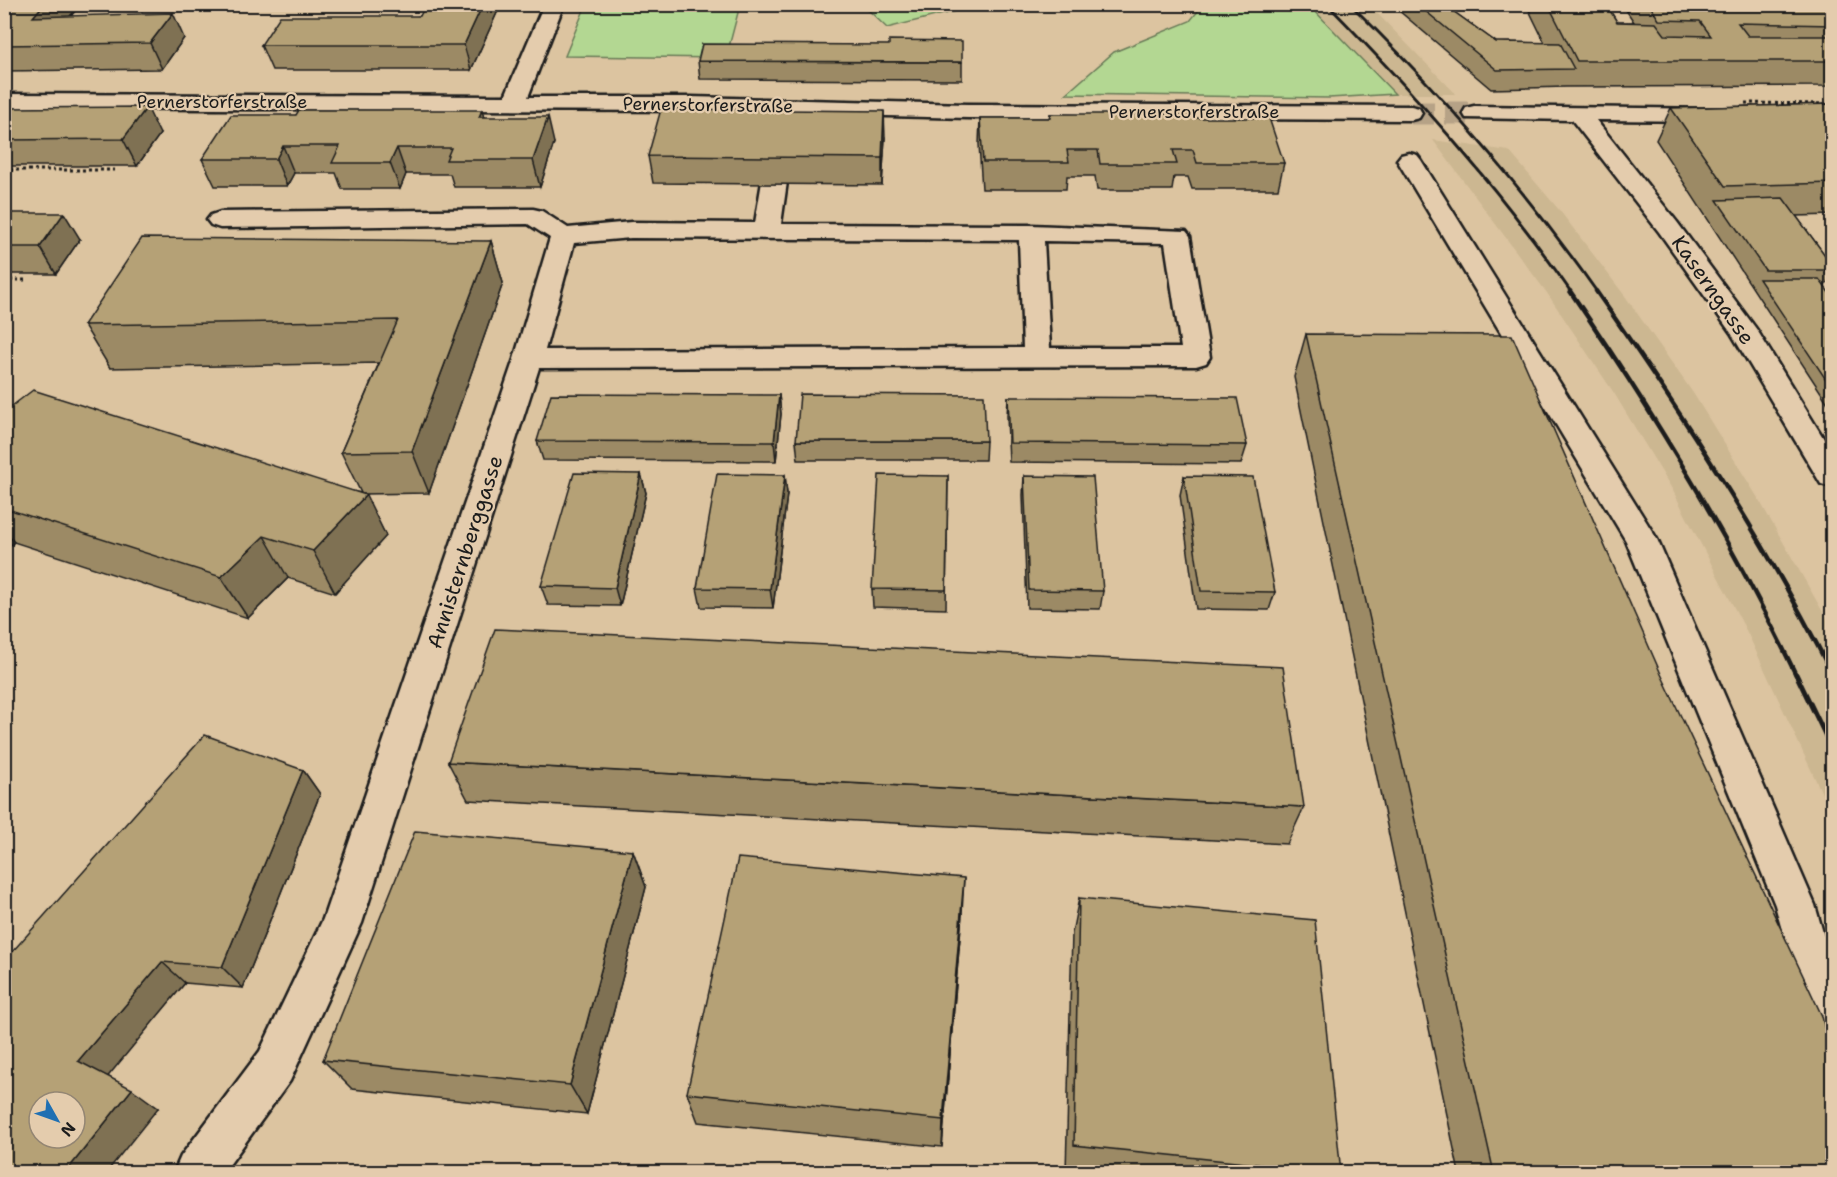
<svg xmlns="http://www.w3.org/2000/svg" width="1837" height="1177" font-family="'Shantell Sans',sans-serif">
<rect width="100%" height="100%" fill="#dcc4a0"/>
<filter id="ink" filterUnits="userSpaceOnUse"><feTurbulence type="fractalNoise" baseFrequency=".0167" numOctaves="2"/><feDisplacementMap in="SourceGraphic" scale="12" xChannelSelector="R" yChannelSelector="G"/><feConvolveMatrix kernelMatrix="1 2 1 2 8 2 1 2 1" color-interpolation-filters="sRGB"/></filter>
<g filter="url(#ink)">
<g fill="#ccb791">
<polygon points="1309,5 1369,5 1456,94 1395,94"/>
<polygon points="1433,140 1509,151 1560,211 1625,296 1693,393 1758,498 1832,628 1832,815 1748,634 1672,489 1614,393 1547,293"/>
</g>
<g fill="#b3d792" stroke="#687a57" stroke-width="1.5">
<polygon points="586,5 740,5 726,58 565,56"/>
<polygon points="863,5 980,5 887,28"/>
<polygon points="1309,5 1395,94 1329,98 1066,94 1114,52 1190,21 1203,5"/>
</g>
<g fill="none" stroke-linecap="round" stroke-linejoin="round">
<polyline stroke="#b6a286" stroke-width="23" stroke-dasharray="23 11" stroke-linecap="butt" points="1411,113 1474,113"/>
<g stroke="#1c1c1c" stroke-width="5">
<g id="minor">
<polygon points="544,4 564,4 528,97 690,97 968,104 1411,106 1419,108 1422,113 1419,118 1411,120 968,118 690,111 4,108 4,94 505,96"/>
<polygon points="1474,106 1721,109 1724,114 1721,119 1713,121 1596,120 1677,222 1757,330 1832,452 1832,487 1821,484 1731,333 1659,232 1572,120 1466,118 1463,113 1466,108"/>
<path d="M781 133 789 135 793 140 781 224 1031 225 1186 231 1190 236 1210 357 1206 363 1196 366 539 368 362 923 290 1081 224 1172H174L181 1156 260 1051 323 919 514 359 550 238 528 224 220 228 211 225 207 220 211 215 220 212 533 209 542 211 568 228 631 222 755 223 769 140 773 135ZM631 238 1019 240 1023 348 545 350 574 243ZM1044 241 1165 243 1181 348H1050Z"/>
<polygon points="1409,153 1417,155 1421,160 1657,539 1815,905 1832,964 1832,1055 1817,1049 1811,1034 1775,905 1626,541 1397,160 1401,155"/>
</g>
</g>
<g stroke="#1c1c1c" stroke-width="3" stroke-dasharray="3 3" stroke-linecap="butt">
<polyline points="1745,103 1832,104"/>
<polyline points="4,170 118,170"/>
<polyline points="4,280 25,280"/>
</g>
<use href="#minor" fill="#e4ccad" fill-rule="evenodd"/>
<g stroke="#1c1c1c" stroke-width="3">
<path d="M1327 4C1415 94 1499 188 1571 292"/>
<path d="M1350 4C1441 93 1524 188 1597 292"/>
</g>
<g stroke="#1c1c1c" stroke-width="4.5">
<path d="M1570 291C1654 414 1732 541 1796 675"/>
<path d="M1596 291C1682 414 1765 540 1832 674"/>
</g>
<polyline stroke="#1c1c1c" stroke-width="5" points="1796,674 1832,749"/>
</g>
<g fill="#9c8a65" stroke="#1c1c1c" stroke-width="1.5">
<polygon points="4,4 81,4 71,16 184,38 162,69 4,71"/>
<polygon points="103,4 146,4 142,10 106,9"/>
<polygon points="501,4 471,70 272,70 261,45 420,16"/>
<polygon points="1391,4 1443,4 1496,42 1545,43 1526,4 1606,4 1617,22 1634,22 1622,4 1833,4 1833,86 1566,87 1491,89"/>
<polygon points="698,61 962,62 962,80 700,79"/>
<polygon points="1833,104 1833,215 1796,216 1833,266 1833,274 1824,287 1833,298 1833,411 1656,140 1671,108"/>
<polygon points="4,108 160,134 137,166 4,166"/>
<polygon points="1050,114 1194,118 1284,163 1278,189 1192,189 1188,177 1174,177 1172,190 1097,190 1095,176 1067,176 1066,189 982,189 979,144 980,118 1049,118"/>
<polygon points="296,115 484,117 554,143 540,187 454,187 450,174 406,174 400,189 342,189 336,173 294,173 287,186 215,186 202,159"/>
<polygon points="885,137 882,185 653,183 648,156"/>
<polygon points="4,213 80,239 56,274 4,274"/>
<polygon points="491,241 503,283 429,493 363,494 386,536 335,593 288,578 248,618 14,542 4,551 4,412 361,493 341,452 379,363 110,368 84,325"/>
<polygon points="1306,334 1833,1173 1459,1173 1294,377"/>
<polygon points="779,395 781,414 776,461 543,460 537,441"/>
<polygon points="1008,397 1247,445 1241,464 1009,462 1007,416"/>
<polygon points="796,441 986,441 985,460 798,460"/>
<polygon points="641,474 646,493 620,606 548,605 541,586"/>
<polygon points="785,475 787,494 773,608 701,607 697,588"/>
<polygon points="948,476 946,609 873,607 872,589"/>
<polygon points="1024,476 1103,591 1100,609 1027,608 1023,495"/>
<polygon points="1184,476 1275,592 1269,610 1196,609 1180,495"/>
<polygon points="448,762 1304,807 1287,844 468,800"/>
<polygon points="303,770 320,794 243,988 185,983 107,1076 158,1108 4,1173"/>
<polygon points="633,851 646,887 587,1114 352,1089 323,1060"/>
<polygon points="1079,898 1341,1173 1066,1172 1072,933"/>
<polygon points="962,914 942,1147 698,1122 687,1093"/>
</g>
<g fill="#7f7153" stroke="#1c1c1c" stroke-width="1.5">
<polygon points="44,4 81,4 46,42 33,17"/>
<polygon points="140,4 146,4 142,10"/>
<polygon points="483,4 501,4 471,70 464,45"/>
<polygon points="173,13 184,38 162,69 150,43"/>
<polygon points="147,107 160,134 137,166 123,139"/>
<polygon points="482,110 489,136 479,117"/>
<polygon points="884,111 885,137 882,185 882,158"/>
<polygon points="548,117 554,143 540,187 533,160"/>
<polygon points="283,146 294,173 287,186 276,159"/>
<polygon points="397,148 406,174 400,189 390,163"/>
<polygon points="64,213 80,239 56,274 40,247"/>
<polygon points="491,241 503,283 429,493 412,451"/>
<polygon points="779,395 781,414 776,461 774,442"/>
<polygon points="641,474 646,493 620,606 615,588"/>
<polygon points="785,475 787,494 773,608 770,589"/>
<polygon points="366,495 386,536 335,593 313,551"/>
<polygon points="4,530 14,542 4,551"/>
<polygon points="264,536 288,578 248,618 221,577"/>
<polygon points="303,770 320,794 243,988 222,967"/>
<polygon points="633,851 646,887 587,1114 570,1085"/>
<polygon points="964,878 962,914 942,1147 943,1120"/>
<polygon points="162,962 185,983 105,1080 78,1061"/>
<polygon points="132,1089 158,1108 106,1173 65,1173"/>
</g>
<g fill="#b5a176" stroke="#1c1c1c" stroke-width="1.5" fill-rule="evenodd">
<polygon points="4,4 44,4 33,17 173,13 150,43 4,45"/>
<polygon points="426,4 483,4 464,45 261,45 280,16 420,16"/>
<polygon points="1417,4 1443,4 1496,42 1560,43 1574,69 1497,70"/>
<polygon points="1548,4 1606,4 1617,22 1656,23 1665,35 1711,36 1700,21 1659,20 1649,4 1833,4 1833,25 1738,23 1748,36 1833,36 1833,61 1577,61"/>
<polygon points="889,40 962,41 962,62 698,61 702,44 889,45"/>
<polygon points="1833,104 1833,183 1725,186 1671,108"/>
<polygon points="147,107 123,139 4,140 4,108"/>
<polygon points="661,109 884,111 882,158 648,156"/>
<polygon points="299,110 482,110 479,117 548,117 533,160 446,160 451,148 397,148 390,163 332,163 340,146 283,146 276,159 202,159 231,115 296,115"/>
<polygon points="1050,114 1193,114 1194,118 1269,118 1284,163 1197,163 1193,150 1173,150 1177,164 1100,164 1098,150 1067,150 1069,162 983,162 980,118 1050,118"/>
<polygon points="1783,198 1833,266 1833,270 1765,270 1717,200"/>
<polygon points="4,213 64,213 40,247 4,247"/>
<polygon points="142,238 491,241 412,451 341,452 398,320 84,325"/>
<polygon points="1759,279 1819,279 1833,298 1833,390"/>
<polygon points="1306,334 1512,335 1661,674 1822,1016 1833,1066 1833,1173 1494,1173"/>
<polygon points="33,390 366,495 313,551 264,536 221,577 4,508 4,412"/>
<polygon points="551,394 779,395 774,442 537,441"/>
<polygon points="800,394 984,395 986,441 796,441"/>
<polygon points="1008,397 1237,398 1247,445 1010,443"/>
<polygon points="574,473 641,474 615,588 541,586"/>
<polygon points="717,474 785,475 770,589 697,588"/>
<polygon points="879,475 948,476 946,590 872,589"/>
<polygon points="1024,476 1093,477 1103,591 1029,590"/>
<polygon points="1184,476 1253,477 1275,592 1201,591"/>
<polygon points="495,629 1283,667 1304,807 448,762"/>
<path d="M205 735 303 770 222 967 162 962 78 1061 132 1089 65 1173H4V961ZM39 1102H75V1138H39Z"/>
<polygon points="415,831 633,851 570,1085 323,1060"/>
<polygon points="738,858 964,878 943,1120 687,1093"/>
<polygon points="1079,898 1315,920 1341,1173 1074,1145"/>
</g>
</g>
<g text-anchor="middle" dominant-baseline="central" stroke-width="4.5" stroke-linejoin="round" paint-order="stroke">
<g font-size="18" fill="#1c1c1c" stroke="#e4ccad">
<text x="222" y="102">Pernerstorferstraße</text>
<text transform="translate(708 105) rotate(1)">Pernerstorferstraße</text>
<text x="1194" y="112">Pernerstorferstraße</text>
</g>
<g font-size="21" fill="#1c1c1c" stroke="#e4ccad">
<text transform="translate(1713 290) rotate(55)">Kaserngasse</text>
<text transform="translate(465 552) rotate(-72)">Annisternberggasse</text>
</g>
</g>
<rect width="1837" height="1177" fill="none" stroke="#e4ccad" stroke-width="24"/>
<rect x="12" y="12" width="1813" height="1153" fill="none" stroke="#1c1c1c" stroke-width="2" filter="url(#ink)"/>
<g transform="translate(57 1120) rotate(130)"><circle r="28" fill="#e4ccad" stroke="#948673" stroke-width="1.5"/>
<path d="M0-4.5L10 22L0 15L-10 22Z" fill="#1f6fb2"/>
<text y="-9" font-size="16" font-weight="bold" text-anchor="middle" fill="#1c1c1c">N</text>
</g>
</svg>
